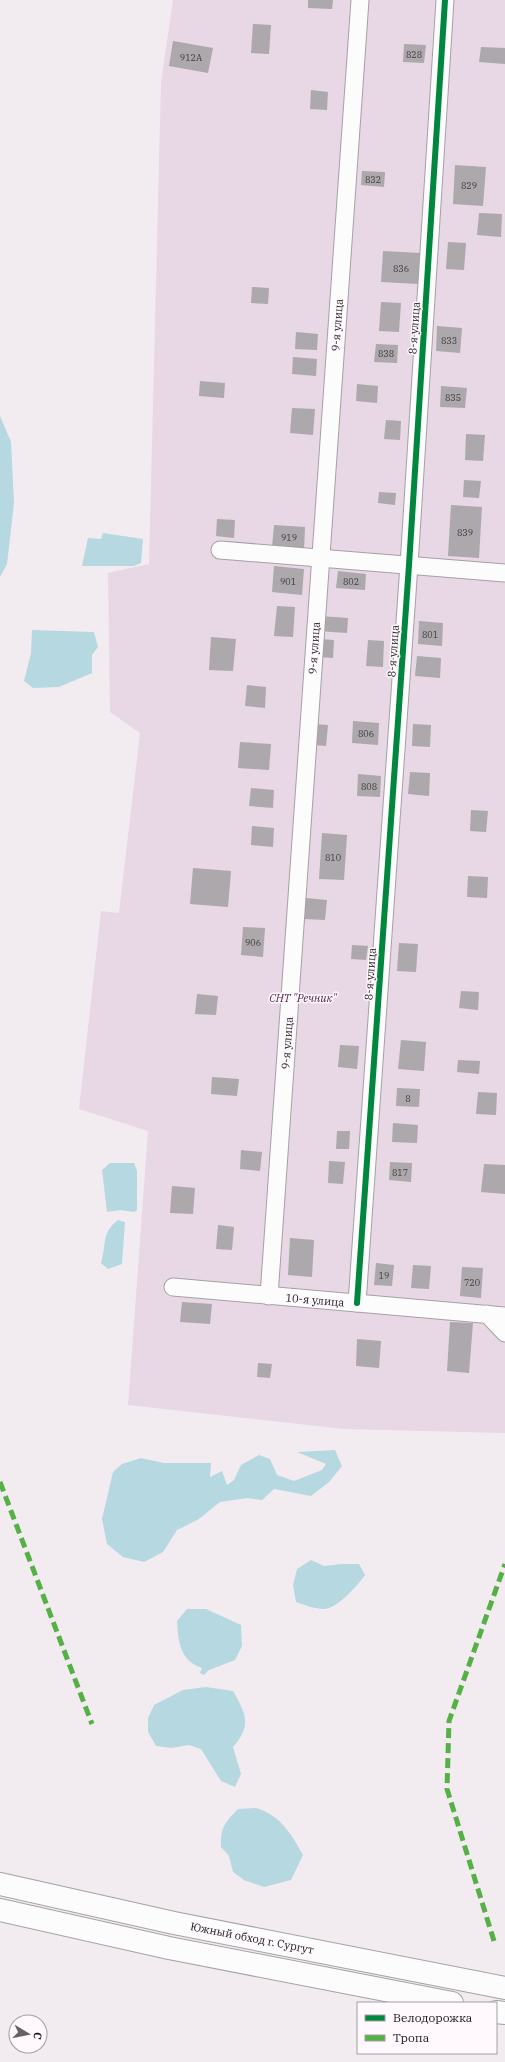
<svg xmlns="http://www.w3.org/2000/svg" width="505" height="2062" font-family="'IBM Plex Serif',serif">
<rect width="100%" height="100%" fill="#f2ecf1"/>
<polygon fill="#e8d7e4" points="173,0 505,0 505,1433 344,1429 128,1405 148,1131 79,1109 101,911 119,913 140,733 110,712 108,573 149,564 161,83"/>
<g fill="#b6d8e0">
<polygon points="0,416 11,442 14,503 7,564 0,577"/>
<polygon points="103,533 143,539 141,563 134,566 82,566 88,538 101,539"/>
<polygon points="32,630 94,632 98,647 92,655 92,673 59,687 33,688 24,681 31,653"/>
<polygon points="110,1163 134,1163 137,1171 137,1210 134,1212 121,1210 107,1212 102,1170"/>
<path d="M118 1220 125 1222 122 1264 108 1269 101 1263C107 1244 101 1233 118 1220Z"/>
<polygon points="335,1450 342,1466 329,1482 311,1496 274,1489 262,1500 247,1498 220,1502 199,1519 177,1530 163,1552 144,1562 123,1557 107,1544 102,1519 113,1472 122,1464 141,1458 164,1463 211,1463 210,1477 222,1471 227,1485 234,1480 241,1465 259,1455 270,1459 277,1475 294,1481 322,1470 326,1464 297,1452"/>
<path d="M311 1560 324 1566 342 1564H359L365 1575C357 1586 338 1608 324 1609 314 1609 305 1605 296 1602L293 1585 297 1569Z"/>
<path d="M187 1609H206L241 1625 242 1646 235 1660 209 1670 204 1675 200 1673 202 1668C180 1661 178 1641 177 1621Z"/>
<path d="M206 1687 233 1691C246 1714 252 1725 233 1747L241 1774 235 1787 221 1781 201 1749 189 1745 171 1748 156 1746 148 1732V1718L154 1705 183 1690Z"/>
<path d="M256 1808C281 1816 290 1832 303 1855L291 1880 264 1887 244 1880 233 1872 229 1856 221 1847C220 1828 225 1822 238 1809Z"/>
</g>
<g fill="#aca8ac">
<polygon points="308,0 333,0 332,9 308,8"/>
<polygon points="253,24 271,25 269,54 251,53"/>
<polygon points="173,41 213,48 208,73 169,66"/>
<polygon points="404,44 426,45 424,63 403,62"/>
<polygon points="481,47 505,48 505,64 479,62"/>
<polygon points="311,90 328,92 327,110 310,109"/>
<polygon points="455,165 486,167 483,206 453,204"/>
<polygon points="362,171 385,172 384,187 361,185"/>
<polygon points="479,213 502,214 501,237 477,235"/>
<polygon points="448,242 466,243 464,270 446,269"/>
<polygon points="383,251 421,253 419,284 381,282"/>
<polygon points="252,287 269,288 268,304 251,303"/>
<polygon points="381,302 401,303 399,332 379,331"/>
<polygon points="437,326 462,328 460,353 436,351"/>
<polygon points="296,332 318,334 317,350 295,349"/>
<polygon points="376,344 398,345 397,363 374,362"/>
<polygon points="293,357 317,359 316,376 292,374"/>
<polygon points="200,381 225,383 224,398 199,396"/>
<polygon points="357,384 378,386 377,403 356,401"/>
<polygon points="441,386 467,388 465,408 440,407"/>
<polygon points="292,408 315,409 313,435 290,433"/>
<polygon points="386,420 401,421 400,440 384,439"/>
<polygon points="466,434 485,435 483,461 465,460"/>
<polygon points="464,480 481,481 479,498 463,497"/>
<polygon points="379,492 396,493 395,505 378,503"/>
<polygon points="451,505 482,507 479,558 448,556"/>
<polygon points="217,519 235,520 234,538 216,536"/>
<polygon points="274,525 305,527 304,550 272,547"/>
<polygon points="274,566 304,569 302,595 272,592"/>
<polygon points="338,571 366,574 365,590 336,588"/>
<polygon points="277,606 295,607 293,637 274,636"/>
<polygon points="319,616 348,618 347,633 318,631"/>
<polygon points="419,621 443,623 442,646 418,644"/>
<polygon points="211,637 236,639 233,671 209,670"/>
<polygon points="320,639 334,640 333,658 319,657"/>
<polygon points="368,640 384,641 383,667 366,666"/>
<polygon points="417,656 441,658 440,678 415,676"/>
<polygon points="247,685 266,687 265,708 245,706"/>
<polygon points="353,721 379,723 378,745 352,743"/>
<polygon points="314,724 328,725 326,746 313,745"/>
<polygon points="413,724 431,725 430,747 412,746"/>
<polygon points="240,742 271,744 269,770 238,768"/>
<polygon points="410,772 430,773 429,796 408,794"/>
<polygon points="358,774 381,776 380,797 357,796"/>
<polygon points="251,788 274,790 273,808 249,806"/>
<polygon points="471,810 488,811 486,832 470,831"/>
<polygon points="252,826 274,828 273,847 251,845"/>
<polygon points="322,833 347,835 344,880 319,879"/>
<polygon points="193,868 231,871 228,907 190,904"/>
<polygon points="468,876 488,877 487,898 467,897"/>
<polygon points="306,898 327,900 325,920 304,919"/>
<polygon points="243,927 265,928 263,957 241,955"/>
<polygon points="399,943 418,944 416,972 397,971"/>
<polygon points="352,945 368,946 366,960 351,959"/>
<polygon points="461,991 479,992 478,1010 459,1008"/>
<polygon points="197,994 218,996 216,1015 195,1014"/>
<polygon points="401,1040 426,1042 424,1071 398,1069"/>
<polygon points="340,1045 359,1046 357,1069 338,1067"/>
<polygon points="458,1060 480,1061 479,1074 457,1072"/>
<polygon points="212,1077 239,1079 237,1096 211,1094"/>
<polygon points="397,1088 420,1089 419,1107 396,1106"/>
<polygon points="478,1092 497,1093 496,1115 476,1114"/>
<polygon points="393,1123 418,1125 417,1143 392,1142"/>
<polygon points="337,1131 350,1131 349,1149 336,1149"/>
<polygon points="241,1150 262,1152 260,1171 240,1169"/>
<polygon points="329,1161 345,1162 343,1184 328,1183"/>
<polygon points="390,1162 412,1163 411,1182 389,1180"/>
<polygon points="484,1164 505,1165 505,1194 481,1192"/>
<polygon points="172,1186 195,1188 193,1214 170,1213"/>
<polygon points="218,1225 234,1227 232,1250 216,1249"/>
<polygon points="290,1238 314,1240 312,1277 288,1275"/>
<polygon points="376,1263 394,1265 392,1286 374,1285"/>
<polygon points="413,1265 431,1266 429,1289 411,1288"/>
<polygon points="462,1267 483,1268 481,1298 460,1296"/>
<polygon points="182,1302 212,1304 210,1324 180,1322"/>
<polygon points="450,1322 473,1323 469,1373 447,1371"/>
<polygon points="357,1339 381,1341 379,1368 356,1366"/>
<polygon points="258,1363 272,1364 270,1378 257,1377"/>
</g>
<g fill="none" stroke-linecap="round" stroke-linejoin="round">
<g stroke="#a5a1a5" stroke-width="19">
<g id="minor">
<polyline points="220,550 505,573"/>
<polyline points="173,1287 505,1316"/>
<polyline points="269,1296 360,0"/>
<polyline points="357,1303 409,565 445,0"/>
<polyline points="487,1314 505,1333"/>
</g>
</g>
<g stroke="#a5a1a5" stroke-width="24">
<g id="highway">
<polyline points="0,1884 174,1923 505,1988"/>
<polyline points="0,1910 169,1948 452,2003"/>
<polyline points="496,2012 505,2013"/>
</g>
</g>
<use href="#minor" stroke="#fdfcfd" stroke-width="17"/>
<use href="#highway" stroke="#fdfcfd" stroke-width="22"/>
<g stroke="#55b145" stroke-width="5" stroke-dasharray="10 5" stroke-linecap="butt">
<polyline points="0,1482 92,1724"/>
<polyline points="494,1941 447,1789 449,1721 505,1564"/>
</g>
<g stroke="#fff9fe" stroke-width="8">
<polyline id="cycleway" points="357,1303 409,565 445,0"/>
</g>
<use href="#cycleway" stroke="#00873e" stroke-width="6"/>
</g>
<g text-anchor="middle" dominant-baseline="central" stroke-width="3" stroke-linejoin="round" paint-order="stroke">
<g font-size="9" fill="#3e3a3e">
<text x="414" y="54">828</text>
<text x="191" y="57">912А</text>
<text x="373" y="179">832</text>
<text x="469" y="185">829</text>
<text x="401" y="268">836</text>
<text x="449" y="340">833</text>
<text x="386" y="353">838</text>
<text x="453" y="397">835</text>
<text x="465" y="532">839</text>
<text x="289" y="537">919</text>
<text x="288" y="581">901</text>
<text x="351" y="581">802</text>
<text x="430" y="634">801</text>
<text x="366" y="733">806</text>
<text x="369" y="786">808</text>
<text x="333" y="857">810</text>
<text x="253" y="942">906</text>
<text x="408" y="1098">8</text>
<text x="400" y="1172">817</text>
<text x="384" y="1275">19</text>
<text x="472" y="1282">720</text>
</g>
<g font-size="11" fill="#191619" stroke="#fff9fe">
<text transform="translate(337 325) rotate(-86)">9-я улица</text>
<text transform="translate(414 328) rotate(-86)">8-я улица</text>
<text transform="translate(314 648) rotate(-86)">9-я улица</text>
<text transform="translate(393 651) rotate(-86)">8-я улица</text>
<text transform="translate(370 974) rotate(-86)">8-я улица</text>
<text transform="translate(287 1043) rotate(-86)">9-я улица</text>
<text transform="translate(315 1300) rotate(5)">10-я улица</text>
<text transform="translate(252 1938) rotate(11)">Южный обход г. Сургут</text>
</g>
<g font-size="11" font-style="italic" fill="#4f2449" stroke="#fff9fe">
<text x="303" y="998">СНТ "Речник"</text>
</g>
</g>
<rect x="357" y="2002" width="140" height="52" fill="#fff9fe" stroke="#a39ea2"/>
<rect x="365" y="2015" width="20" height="6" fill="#00873e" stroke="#a39ea2"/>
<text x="393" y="2022" font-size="12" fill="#191619">Велодорожка</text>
<rect x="365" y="2035" width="20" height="6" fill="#55b145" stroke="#a39ea2"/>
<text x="393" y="2042" font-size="12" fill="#191619">Тропа</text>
<g transform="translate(28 2034) rotate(100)"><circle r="19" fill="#fff9fe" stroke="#a39ea2"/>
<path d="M0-3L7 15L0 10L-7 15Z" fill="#656165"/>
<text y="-6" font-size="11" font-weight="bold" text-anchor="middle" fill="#191619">С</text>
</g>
</svg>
